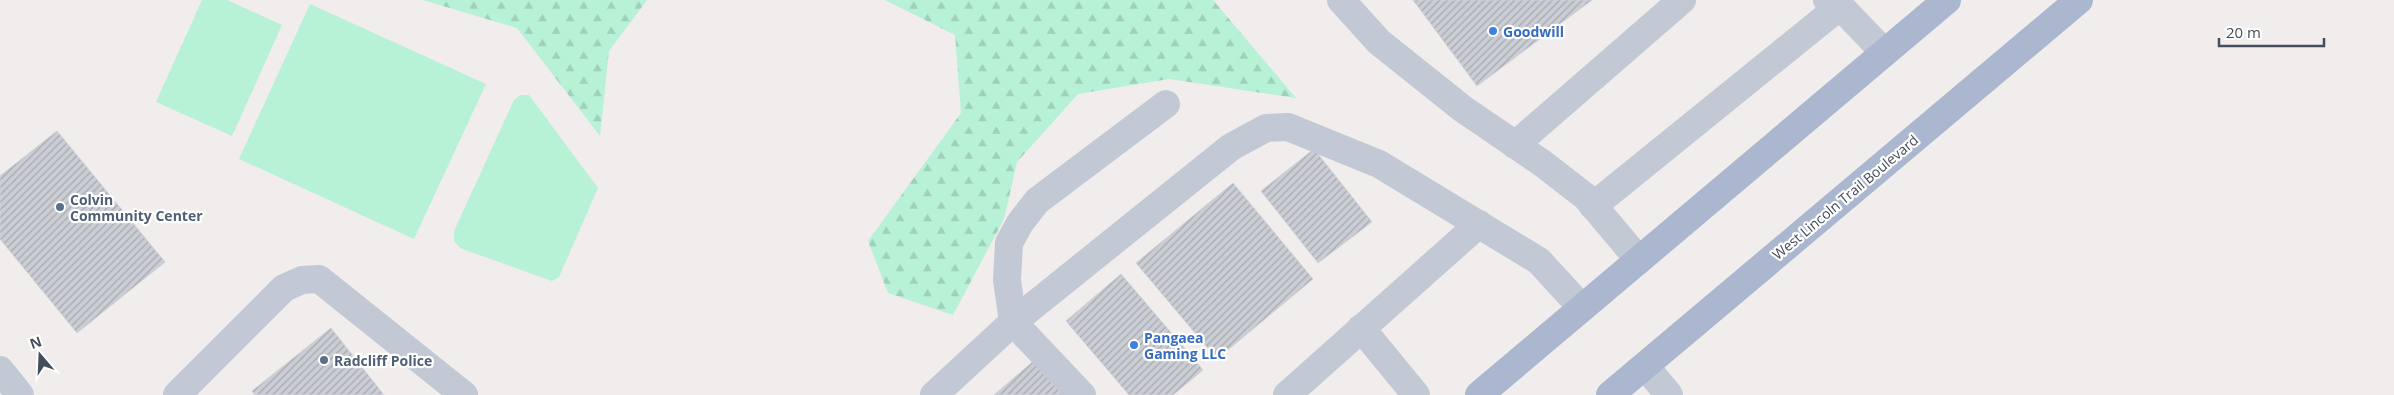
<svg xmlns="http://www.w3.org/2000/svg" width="2394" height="395" font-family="'Open Sans',sans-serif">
<defs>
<pattern id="forest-firs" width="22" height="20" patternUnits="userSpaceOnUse" patternTransform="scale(1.25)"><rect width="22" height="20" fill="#b7f1d6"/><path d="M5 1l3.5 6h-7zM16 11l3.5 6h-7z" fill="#9fd0ba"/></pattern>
<pattern id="building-hatch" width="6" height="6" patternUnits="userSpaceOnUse" patternTransform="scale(1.25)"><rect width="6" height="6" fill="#cbcdd5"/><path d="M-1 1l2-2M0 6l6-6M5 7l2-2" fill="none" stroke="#a6a9b0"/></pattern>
</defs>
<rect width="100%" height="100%" fill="#f0edec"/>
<g fill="url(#forest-firs)">
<polygon points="423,0 647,0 609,51 600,136 517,28"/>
<polygon points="885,0 1213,0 1296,98 1169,79 1078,94 1017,162 1004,219 953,315 888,293 868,241 961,113 955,35"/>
</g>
<g fill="#b7f1d6">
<polygon points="202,0 227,0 282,25 232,136 156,102"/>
<polygon points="310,4 486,84 414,239 239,159"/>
<polygon points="520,95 529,95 598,188 559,277 552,281 460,248 454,241 454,231 514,100"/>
</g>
<g fill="url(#building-hatch)" stroke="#d0d1d9">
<polygon points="1413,0 1592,0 1477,86"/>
<polygon points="57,131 165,262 77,333 0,239 0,176"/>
<polygon points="1314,149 1372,222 1318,263 1261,191"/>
<polygon points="1233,183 1313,279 1217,359 1136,263"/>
<polygon points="1121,274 1203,370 1173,395 1129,395 1066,321"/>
<polygon points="331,328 384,395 255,395 252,391"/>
<polygon points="1037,358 1070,395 994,395"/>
</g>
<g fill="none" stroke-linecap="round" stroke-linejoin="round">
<g stroke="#c2c9d5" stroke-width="28">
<polyline points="1341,0 1379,42 1463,109 1542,163 1586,197 1639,260"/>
<polyline points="1827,0 1840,6 1884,52"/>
<polyline points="1515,145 1682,0"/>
<polyline points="1593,206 1840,6"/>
<polyline points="1013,322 1231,147 1266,128 1288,127 1379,164 1539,261 1582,308"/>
<polyline points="1013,322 1007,280 1009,243 1020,223 1037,201 1166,104"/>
<polyline points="1361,328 1416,395"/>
<polyline points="1645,366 1669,395"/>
<polyline points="0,370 20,395"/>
<polyline points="177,395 284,288 302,280 319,279 464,395"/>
<polyline points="934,395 1013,322 1082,395"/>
<polyline points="1287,395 1479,224"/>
</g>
<g stroke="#aab7ce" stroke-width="28">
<polyline points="1479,395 1947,0"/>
<polyline points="1610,395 2079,0"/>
</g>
</g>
<g fill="#3f7fe0" stroke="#fff" stroke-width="2">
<circle cx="1493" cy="31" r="5"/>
<circle cx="1134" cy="345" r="5"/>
</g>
<g fill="#5c6f8a" stroke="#fff" stroke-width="2">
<circle cx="60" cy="207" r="5"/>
<circle cx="324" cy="360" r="5"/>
</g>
<g text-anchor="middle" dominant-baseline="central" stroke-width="4.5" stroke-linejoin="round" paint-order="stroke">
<g font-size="14" font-weight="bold" fill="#366cbe" stroke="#fff" text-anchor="start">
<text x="1503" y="31">Goodwill</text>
<text x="1144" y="337">Pangaea<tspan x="1144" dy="16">Gaming LLC</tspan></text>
</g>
<g font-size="14" fill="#444d5b" stroke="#fff">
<text transform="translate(1845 197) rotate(-40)">West Lincoln Trail Boulevard</text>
</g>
<g font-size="14" font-weight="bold" fill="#4e5e75" stroke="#fff" text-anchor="start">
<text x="70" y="199">Colvin<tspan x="70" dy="16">Community Center</tspan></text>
<text x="334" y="360">Radcliff Police</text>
</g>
</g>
<g transform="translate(40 355) rotate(341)" stroke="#ffffff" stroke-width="4" paint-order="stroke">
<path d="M0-4L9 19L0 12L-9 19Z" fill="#444d5b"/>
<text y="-8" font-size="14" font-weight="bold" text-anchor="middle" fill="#444d5b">N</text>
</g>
<path d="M2219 38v8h105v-8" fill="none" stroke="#444d5b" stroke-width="2.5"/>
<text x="2226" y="38" font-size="15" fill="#444d5b" stroke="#ffffff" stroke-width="4" paint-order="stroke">20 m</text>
</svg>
